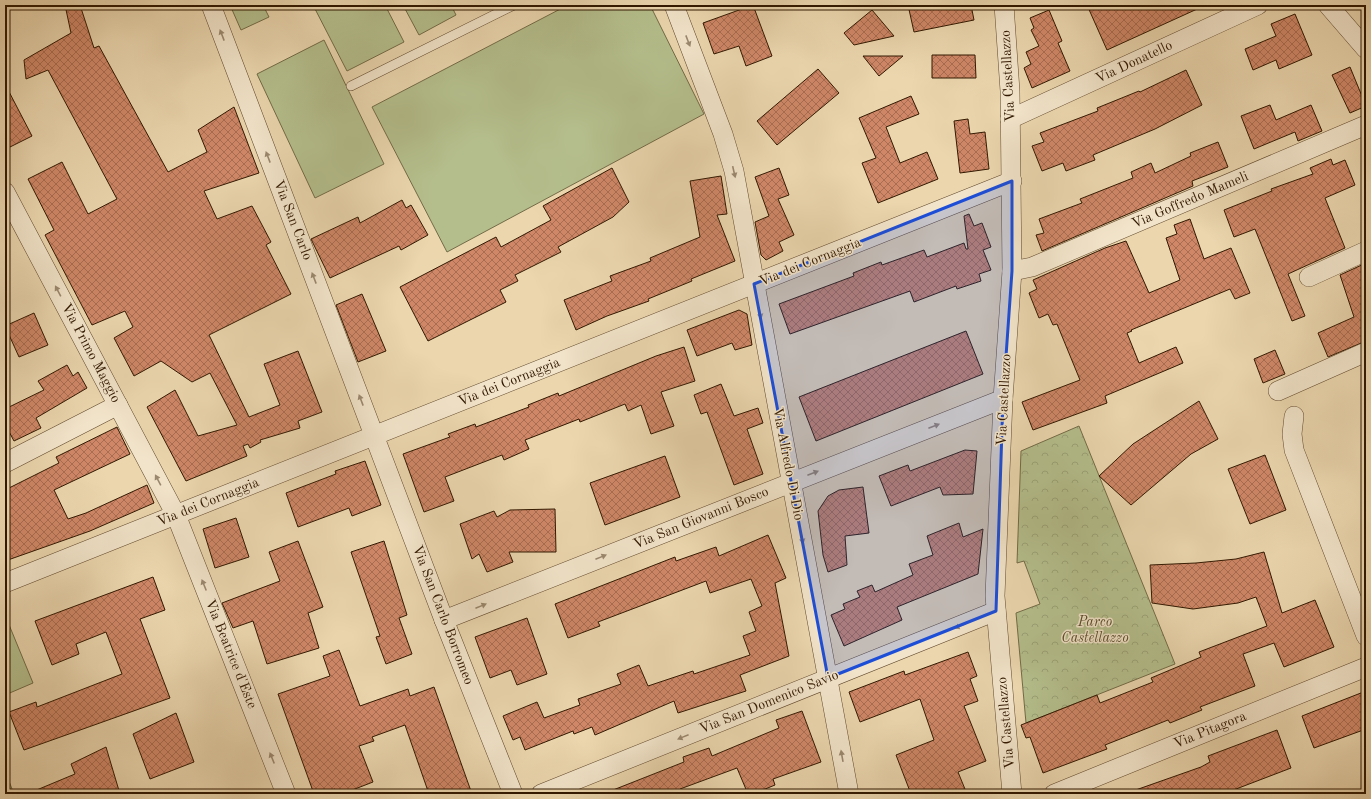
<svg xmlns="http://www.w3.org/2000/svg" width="1371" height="799" font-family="'Old Standard TT',serif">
<defs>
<pattern id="grass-tufts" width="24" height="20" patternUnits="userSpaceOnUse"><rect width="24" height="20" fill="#b4be8c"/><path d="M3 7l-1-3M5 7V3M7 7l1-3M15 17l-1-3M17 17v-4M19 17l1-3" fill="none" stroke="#9ba377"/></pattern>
<pattern id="park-crowns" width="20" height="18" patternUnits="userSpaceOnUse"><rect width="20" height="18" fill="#b4be8c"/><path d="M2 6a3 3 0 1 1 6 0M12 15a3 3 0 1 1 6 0" fill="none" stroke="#9ba377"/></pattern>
<pattern id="building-cross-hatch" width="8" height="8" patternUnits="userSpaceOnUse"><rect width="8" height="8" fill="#cf8767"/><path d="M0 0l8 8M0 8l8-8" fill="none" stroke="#a96d52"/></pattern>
</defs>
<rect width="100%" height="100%" fill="#ebd6ae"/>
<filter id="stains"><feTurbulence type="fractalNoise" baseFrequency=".005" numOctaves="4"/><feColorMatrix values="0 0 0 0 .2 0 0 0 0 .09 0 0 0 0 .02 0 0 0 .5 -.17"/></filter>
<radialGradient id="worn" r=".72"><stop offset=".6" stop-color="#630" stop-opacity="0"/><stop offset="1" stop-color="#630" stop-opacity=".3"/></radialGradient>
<polygon fill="url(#grass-tufts)" stroke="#726b46" points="5,771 14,794 5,794"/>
<polygon fill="url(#park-crowns)" stroke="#726b46" points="1079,426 1175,664 1026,723 1016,613 1040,604 1024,561 1017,563 1021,451"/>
<g fill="#b4be8c" stroke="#726b46">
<polygon points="230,5 263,5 269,17 241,30"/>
<polygon points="313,5 385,5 404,42 347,71"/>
<polygon points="403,5 451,5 456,15 419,35"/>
<polygon points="568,5 650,5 704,114 447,252 372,107"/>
<polygon points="324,40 384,164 315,198 257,74"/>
<polygon points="5,615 33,683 5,695"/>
</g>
<g fill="url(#building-cross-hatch)" stroke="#311800">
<polygon points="65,5 80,5 94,48 99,46 168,172 207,152 198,130 234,107 259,173 204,191 217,219 252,206 271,242 266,245 291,294 209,335 249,417 280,405 264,364 298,351 322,412 298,421 300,428 260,440 261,442 250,448 248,444 243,446 247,456 186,481 147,407 175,390 198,436 237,425 210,373 192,382 161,361 134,376 114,338 133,327 125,311 92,325 45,235 54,230 28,179 62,162 88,214 117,199 48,70 26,79 24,60 71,33"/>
<polygon points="753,5 772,56 746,66 739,46 714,54 703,23"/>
<polygon points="908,5 971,5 974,20 914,32"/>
<polygon points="1087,5 1206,5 1107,50"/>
<polygon points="872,10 894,36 854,45 844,33"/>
<polygon points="1049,10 1062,41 1058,43 1070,71 1032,88 1024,68 1031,64 1026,52 1039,46 1031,30 1034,28 1030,18"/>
<polygon points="1295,14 1312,55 1279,69 1276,60 1253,70 1245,49 1276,36 1271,24"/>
<polygon points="932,55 975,55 976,78 932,78"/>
<polygon points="863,56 903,56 879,76"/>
<polygon points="1350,67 1366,106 1350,113 1332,75"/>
<polygon points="818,69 839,93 777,145 757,121"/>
<polygon points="1186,70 1202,105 1155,129 1093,155 1095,160 1066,171 1063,163 1042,171 1032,146 1044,142 1040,133 1098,111 1097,108 1139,91 1140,92"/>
<polygon points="5,84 32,136 10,147 5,136"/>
<polygon points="911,96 919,114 886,127 900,163 927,152 938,179 878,203 862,163 876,158 859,118"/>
<polygon points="1270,105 1276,120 1311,105 1322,131 1298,141 1295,132 1254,149 1241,116"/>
<polygon points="968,119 970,134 985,132 989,169 960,173 954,121"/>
<polygon points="1218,142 1228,167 1192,181 1193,186 1042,251 1036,235 1044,233 1039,219 1082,203 1080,199 1133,178 1131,172 1151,163 1155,173 1191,156 1190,153"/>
<polygon points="1331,159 1333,165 1345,160 1355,185 1325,198 1345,248 1288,274 1305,316 1292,321 1255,229 1234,237 1224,210 1272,191 1271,189 1313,174 1310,168"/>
<polygon points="612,168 629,202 613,217 558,247 561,252 515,275 518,281 500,290 506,302 428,341 400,287 496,237 501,247 551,220 543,206"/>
<polygon points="779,168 789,195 778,199 794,235 779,242 783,251 766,260 761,255 755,222 769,216 755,177"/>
<polygon points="721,176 727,214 717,215 735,261 691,279 692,281 648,299 649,301 607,316 576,330 564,300 612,281 610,276 651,261 650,258 700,237 690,181"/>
<polygon points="402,200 406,208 411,205 428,235 401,250 399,246 330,278 311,239 358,217 360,223"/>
<polygon points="969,214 974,226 982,223 991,247 983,250 991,270 979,274 981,281 957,289 956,286 914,302 910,291 790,334 779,304 854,276 853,273 881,262 882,265 924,250 927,257 964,243 966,249 968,249 964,216"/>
<polygon points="1190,219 1204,259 1231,248 1250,293 1235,299 1230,289 1131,330 1132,331 1127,333 1139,363 1176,347 1183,363 1105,396 1107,403 1033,430 1022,402 1080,380 1057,324 1053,325 1048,314 1039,318 1029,293 1037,289 1033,280 1105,248 1126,241 1149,293 1180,280 1166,238 1177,234 1174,225"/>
<polygon points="1366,263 1366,341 1328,357 1318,333 1354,317 1340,275"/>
<polygon points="362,294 386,351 358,362 336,305"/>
<polygon points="739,310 747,314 752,345 735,350 732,343 697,356 687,330"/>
<polygon points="34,313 48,345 19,357 5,326"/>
<polygon points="966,331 983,374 816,441 799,397"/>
<polygon points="684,347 695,381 661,392 674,426 651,434 641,405 628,411 625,404 580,422 579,419 525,440 529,449 504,460 502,455 445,477 454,501 424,512 403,454 450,437 448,434 475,424 476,427 529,407 528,405 558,393 559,396 656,356"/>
<polygon points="1275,350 1285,374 1263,383 1254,359"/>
<polygon points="67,365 73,376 78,372 87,388 36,418 41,428 14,441 5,424 5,409 44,390 38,381"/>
<polygon points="721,384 734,416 758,408 763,423 747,429 763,474 734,485 707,412 701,414 694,395"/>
<polygon points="1199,401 1218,439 1191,454 1131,505 1099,476 1133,444"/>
<polygon points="117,427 130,454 54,490 68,519 86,513 147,485 154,503 90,531 5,561 5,490 59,463 56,457"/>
<polygon points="965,450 977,451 973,494 943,495 940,487 891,506 879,476 908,465 910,471"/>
<polygon points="1265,455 1286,510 1250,524 1228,469"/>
<polygon points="665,456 680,497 605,525 590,483"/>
<polygon points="365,461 381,505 352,516 349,508 298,527 286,493 336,474 335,471"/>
<polygon points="863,487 869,533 845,536 847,565 828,572 823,555 818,511 828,496 839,490"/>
<polygon points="555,509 556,552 509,552 513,562 487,572 479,554 472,559 460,524 494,511 497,517 510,510"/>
<polygon points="236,518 249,557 215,568 203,529"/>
<polygon points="959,523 963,537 983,529 978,574 897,607 902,620 844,646 831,615 845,609 843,604 860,597 857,591 872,585 875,592 913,575 909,564 933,555 927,536"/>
<polygon points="768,535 786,578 775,583 789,656 740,675 746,691 678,713 674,701 595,735 592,727 574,734 573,731 525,750 520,737 513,740 503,716 537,702 544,718 580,705 578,699 621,684 617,674 639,665 648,686 693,671 694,674 750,655 743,636 756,631 749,612 762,606 751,579 710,593 706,581 598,622 600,626 568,638 555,604 675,557 676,561 716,547 719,556"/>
<polygon points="298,541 323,607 308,613 319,648 267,664 253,621 233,628 222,603 280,581 269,552"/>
<polygon points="384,541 407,615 399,618 412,654 386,664 376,637 380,636 351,552"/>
<polygon points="1264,552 1282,613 1315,600 1334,647 1284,667 1274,643 1243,654 1255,686 1200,707 1202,710 1170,723 1168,720 1105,745 1107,749 1043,773 1030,737 1026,738 1021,725 1097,695 1100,703 1153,682 1151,678 1201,657 1199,652 1267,626 1256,597 1238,603 1193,609 1152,603 1150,565 1196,563 1236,559"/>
<polygon points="153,577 165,610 140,619 170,698 24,750 9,712 36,702 37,707 122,674 106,632 76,644 79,654 52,665 35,621"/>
<polygon points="527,618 547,674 517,685 511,670 490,678 475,637"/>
<polygon points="339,650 360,706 408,689 410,696 434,687 472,794 429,794 405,725 372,737 374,741 359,746 373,782 342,794 337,794 335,789 321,794 314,794 278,694 330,676 323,656"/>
<polygon points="968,652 977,676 970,679 978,701 964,706 986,761 958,772 967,794 911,794 896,755 934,740 920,699 860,722 849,692 904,671 905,675"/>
<polygon points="1366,691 1366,729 1314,748 1302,716"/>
<polygon points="802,711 821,762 773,779 775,785 753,794 748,794 737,768 680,789 682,794 603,794 684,762 683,757 709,748 712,756 779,728 776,720"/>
<polygon points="176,713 194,762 150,779 133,734"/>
<polygon points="1277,730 1291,768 1223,794 1130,794 1130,792 1201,767 1210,762 1208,756"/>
<polygon points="106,747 120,794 27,794 75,774 71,764"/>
</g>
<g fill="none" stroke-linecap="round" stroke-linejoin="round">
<g stroke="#60482c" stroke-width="10">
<polyline id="service" points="351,86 514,5"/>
</g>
<g stroke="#60482c" stroke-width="20">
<g id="minor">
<polyline points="211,5 444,620 513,794"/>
<polyline points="674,5 723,134 734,171 849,794"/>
<polyline points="1004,5 1010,91 1012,271 1003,399 995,596 1012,794"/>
<polyline points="1328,5 1366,49"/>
<polyline points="1010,119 1258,5"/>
<polyline points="5,192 176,515 286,794"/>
<polyline points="1012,271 1032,267 1366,125"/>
<polyline points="1309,277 1366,251"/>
<polyline points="1278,391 1366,352"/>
<polyline points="1294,416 1292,434 1294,450 1366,636"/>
<polyline points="5,463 118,405"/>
<polyline points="5,583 1012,181"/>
<polyline points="444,620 1003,399"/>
<polyline points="541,794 996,611"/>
<polyline points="1054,794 1366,667"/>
</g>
</g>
<use href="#service" stroke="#f2e4ca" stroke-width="9"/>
<use href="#minor" stroke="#f2e4ca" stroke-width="19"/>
</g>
<defs><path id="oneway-solid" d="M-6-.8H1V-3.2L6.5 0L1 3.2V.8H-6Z"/></defs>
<g fill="#9b886f">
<use href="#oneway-solid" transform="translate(222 35) rotate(-111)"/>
<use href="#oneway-solid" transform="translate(688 41) rotate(69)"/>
<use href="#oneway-solid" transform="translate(268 157) rotate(-111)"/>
<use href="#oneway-solid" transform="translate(734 172) rotate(77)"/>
<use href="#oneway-solid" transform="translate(314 278) rotate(-111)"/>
<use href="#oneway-solid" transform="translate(58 291) rotate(-118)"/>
<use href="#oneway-solid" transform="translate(760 313) rotate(79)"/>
<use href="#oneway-solid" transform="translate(361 400) rotate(-111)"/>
<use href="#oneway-solid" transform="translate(934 426) rotate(-21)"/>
<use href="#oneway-solid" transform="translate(813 473) rotate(-21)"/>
<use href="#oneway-solid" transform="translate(158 480) rotate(-118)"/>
<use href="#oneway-solid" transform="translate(802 538) rotate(79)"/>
<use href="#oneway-solid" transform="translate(601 557) rotate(-22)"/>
<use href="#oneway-solid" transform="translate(204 585) rotate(-112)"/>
<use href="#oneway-solid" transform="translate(481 606) rotate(-22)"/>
<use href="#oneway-solid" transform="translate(960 626) rotate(158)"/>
<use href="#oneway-solid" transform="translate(683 737) rotate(158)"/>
<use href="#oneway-solid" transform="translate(842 756) rotate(-100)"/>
<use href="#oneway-solid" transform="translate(272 758) rotate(-112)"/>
</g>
<path fill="#1d4ed8" fill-opacity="0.2" stroke="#1d4ed8" stroke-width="3" stroke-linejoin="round" d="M1012 181V271L1003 399 996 611 828 678 754 284Z"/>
<g text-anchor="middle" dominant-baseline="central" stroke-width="3" stroke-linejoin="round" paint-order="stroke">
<g font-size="14" fill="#311800" stroke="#f2e4ca">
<text transform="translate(1134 62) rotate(-25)">Via Donatello</text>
<text transform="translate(1008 76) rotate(-93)">Via Castellazzo</text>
<text transform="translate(1190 200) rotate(-23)">Via Goffredo Mameli</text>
<text transform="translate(293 220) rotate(69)">Via San Carlo</text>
<text transform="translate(810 262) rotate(-22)">Via dei Cornaggia</text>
<text transform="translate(91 353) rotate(62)">Via Primo Maggio</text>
<text transform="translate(509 382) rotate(-22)">Via dei Cornaggia</text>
<text transform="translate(1004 400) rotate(-87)">Via Castellazzo</text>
<text transform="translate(788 464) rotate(79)">Via Alfredo Di Dio</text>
<text transform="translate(208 502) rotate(-22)">Via dei Cornaggia</text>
<text transform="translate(701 518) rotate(-22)">Via San Giovanni Bosco</text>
<text transform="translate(443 615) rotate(69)">Via San Carlo Borromeo</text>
<text transform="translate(231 654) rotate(68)">Via Beatrice d'Este</text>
<text transform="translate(769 702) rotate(-22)">Via San Domenico Savio</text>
<text transform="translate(1006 723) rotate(-95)">Via Castellazzo</text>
<text transform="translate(1210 730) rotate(-22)">Via Pitagora</text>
</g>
<g font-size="14" font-style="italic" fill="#584a2a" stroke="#f2e4ca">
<text x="1095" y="622">Parco<tspan x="1095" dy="16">Castellazzo</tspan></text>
</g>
</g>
<rect width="1371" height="799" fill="none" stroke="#ebd6ae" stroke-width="20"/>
<rect x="6" y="6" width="1359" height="787" fill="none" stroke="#311800" stroke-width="2"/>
<rect x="10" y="10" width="1351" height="779" fill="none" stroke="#311800"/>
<rect width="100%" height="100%" filter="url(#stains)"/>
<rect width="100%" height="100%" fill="url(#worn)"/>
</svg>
